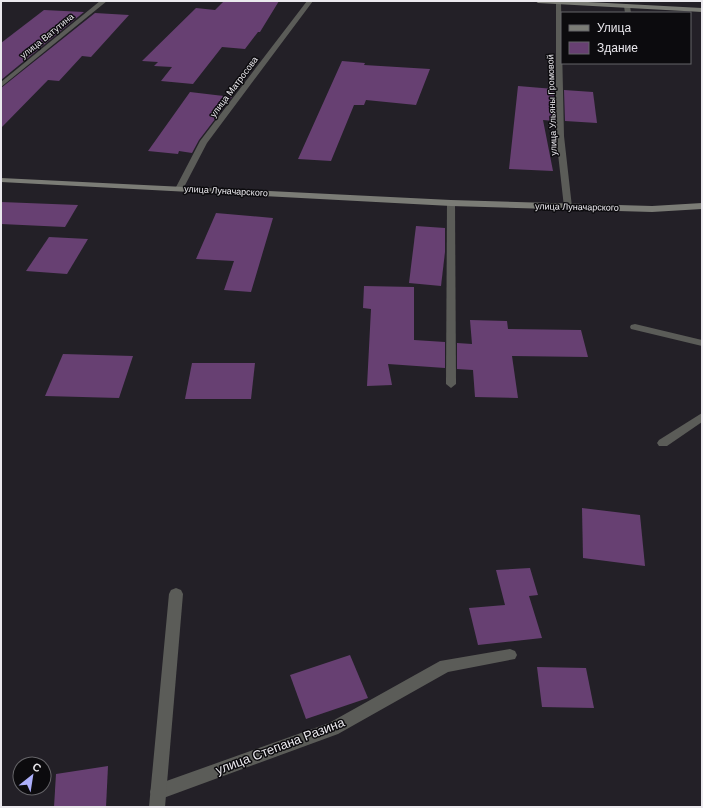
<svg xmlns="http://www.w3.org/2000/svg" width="703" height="808" font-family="Helvetica,sans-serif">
<rect width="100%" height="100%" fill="#232027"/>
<g fill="#674072">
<polygon points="224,1 279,1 260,32 258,32 245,49 222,47 193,84 161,81 172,67 154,66 158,62 142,61 196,8 215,10"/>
<polygon points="44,10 84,12 1,80 1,43"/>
<polygon points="95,13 129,15 91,57 82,56 59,81 48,80 1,128 1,88"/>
<polygon points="342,61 365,63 364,65 430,69 416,105 366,100 364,105 354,105 331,161 298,159"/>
<polygon points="518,86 554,89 554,121 543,120 553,171 509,169"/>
<polygon points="564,90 593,92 597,123 565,121"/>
<polygon points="190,92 232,97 199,140 192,153 179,151 178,154 148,151"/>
<polygon points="1,202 78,205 65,227 1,224"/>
<polygon points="216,213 273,218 251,292 224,290 234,261 196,259"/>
<polygon points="416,226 445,228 445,252 441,286 409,283"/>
<polygon points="49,237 88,239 67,274 26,271"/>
<polygon points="364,286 414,287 414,340 445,342 445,368 388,364 392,385 367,386 371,309 363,308"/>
<polygon points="470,320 507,321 508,329 581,330 588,357 512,356 518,398 475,397 473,370 457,369 457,343 472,344"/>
<polygon points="63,354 133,356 119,398 45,396"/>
<polygon points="192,363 255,363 251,399 185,399"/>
<polygon points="582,508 640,515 645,566 583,558"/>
<polygon points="530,568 538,595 529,596 542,638 478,645 469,608 505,605 496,570"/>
<polygon points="350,655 368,698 306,719 290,675"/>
<polygon points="537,667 586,668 594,708 542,707"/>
<polygon points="108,766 106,807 54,807 56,774"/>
</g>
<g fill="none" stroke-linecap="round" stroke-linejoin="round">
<g fill="#5b5c58" fill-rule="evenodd">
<polygon points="627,4 630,6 631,13 625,13 624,6"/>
<polygon points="635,324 702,340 702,346 631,329 630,327 631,325"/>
<polygon points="510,649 515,651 517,655 515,659 448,672 338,734 158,800 152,798 150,792 152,786 158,784 329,723 440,661"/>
</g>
<g fill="#5b5c58" fill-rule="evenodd">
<polygon points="100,1 107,1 1,87 1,82"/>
<polygon points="307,1 313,1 207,143 182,191 176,191 175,189 200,141"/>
<polygon points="556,1 561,2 564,136 572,207 568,210 564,207 556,136"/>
<polygon points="451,200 455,203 456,384 451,388 446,384 447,203"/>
<polygon points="702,413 702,422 667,446 659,446 657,443 659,440"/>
<polygon points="176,588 181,590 183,594 165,807 149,807 169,594 171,590"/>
</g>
<g fill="#7b7c76" fill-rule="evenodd">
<polygon points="535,1 569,1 702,8 702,12 538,3"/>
<polygon points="1,178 451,200 652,206 702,203 702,209 652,212 451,206 1,182"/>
</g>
</g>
<g text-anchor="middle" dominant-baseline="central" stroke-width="3" stroke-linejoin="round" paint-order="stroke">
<g font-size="9" fill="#ebe9ee" stroke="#0c0b0e">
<text transform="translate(47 36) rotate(-39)">улица Ватутина</text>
<text transform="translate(234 87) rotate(-53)">улица Матросова</text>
<text transform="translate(552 105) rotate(-92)">улица Ульяны Громовой</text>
<text transform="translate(226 191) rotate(3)">улица Луначарского</text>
<text transform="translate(577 207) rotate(1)">улица Луначарского</text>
</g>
<g font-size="13" fill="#ebe9ee" stroke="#0c0b0e">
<text transform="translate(280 746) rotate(-21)">улица Степана Разина</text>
</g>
</g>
<rect width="703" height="808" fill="none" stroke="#ebe9ee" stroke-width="4"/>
<rect x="561" y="12" width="130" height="52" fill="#0c0b0e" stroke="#656468"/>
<rect x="569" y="25" width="20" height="6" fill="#7b7c76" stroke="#656468"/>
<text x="597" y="32" font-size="12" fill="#ebe9ee">Улица</text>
<rect x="569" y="42" width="20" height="12" fill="#674072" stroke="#656468"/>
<text x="597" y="52" font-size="12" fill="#ebe9ee">Здание</text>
<g transform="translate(32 776) rotate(30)"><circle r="19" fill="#0c0b0e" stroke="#656468"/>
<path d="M0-3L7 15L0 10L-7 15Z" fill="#acaffb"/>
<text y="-6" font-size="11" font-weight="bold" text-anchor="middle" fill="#ebe9ee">С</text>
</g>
</svg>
